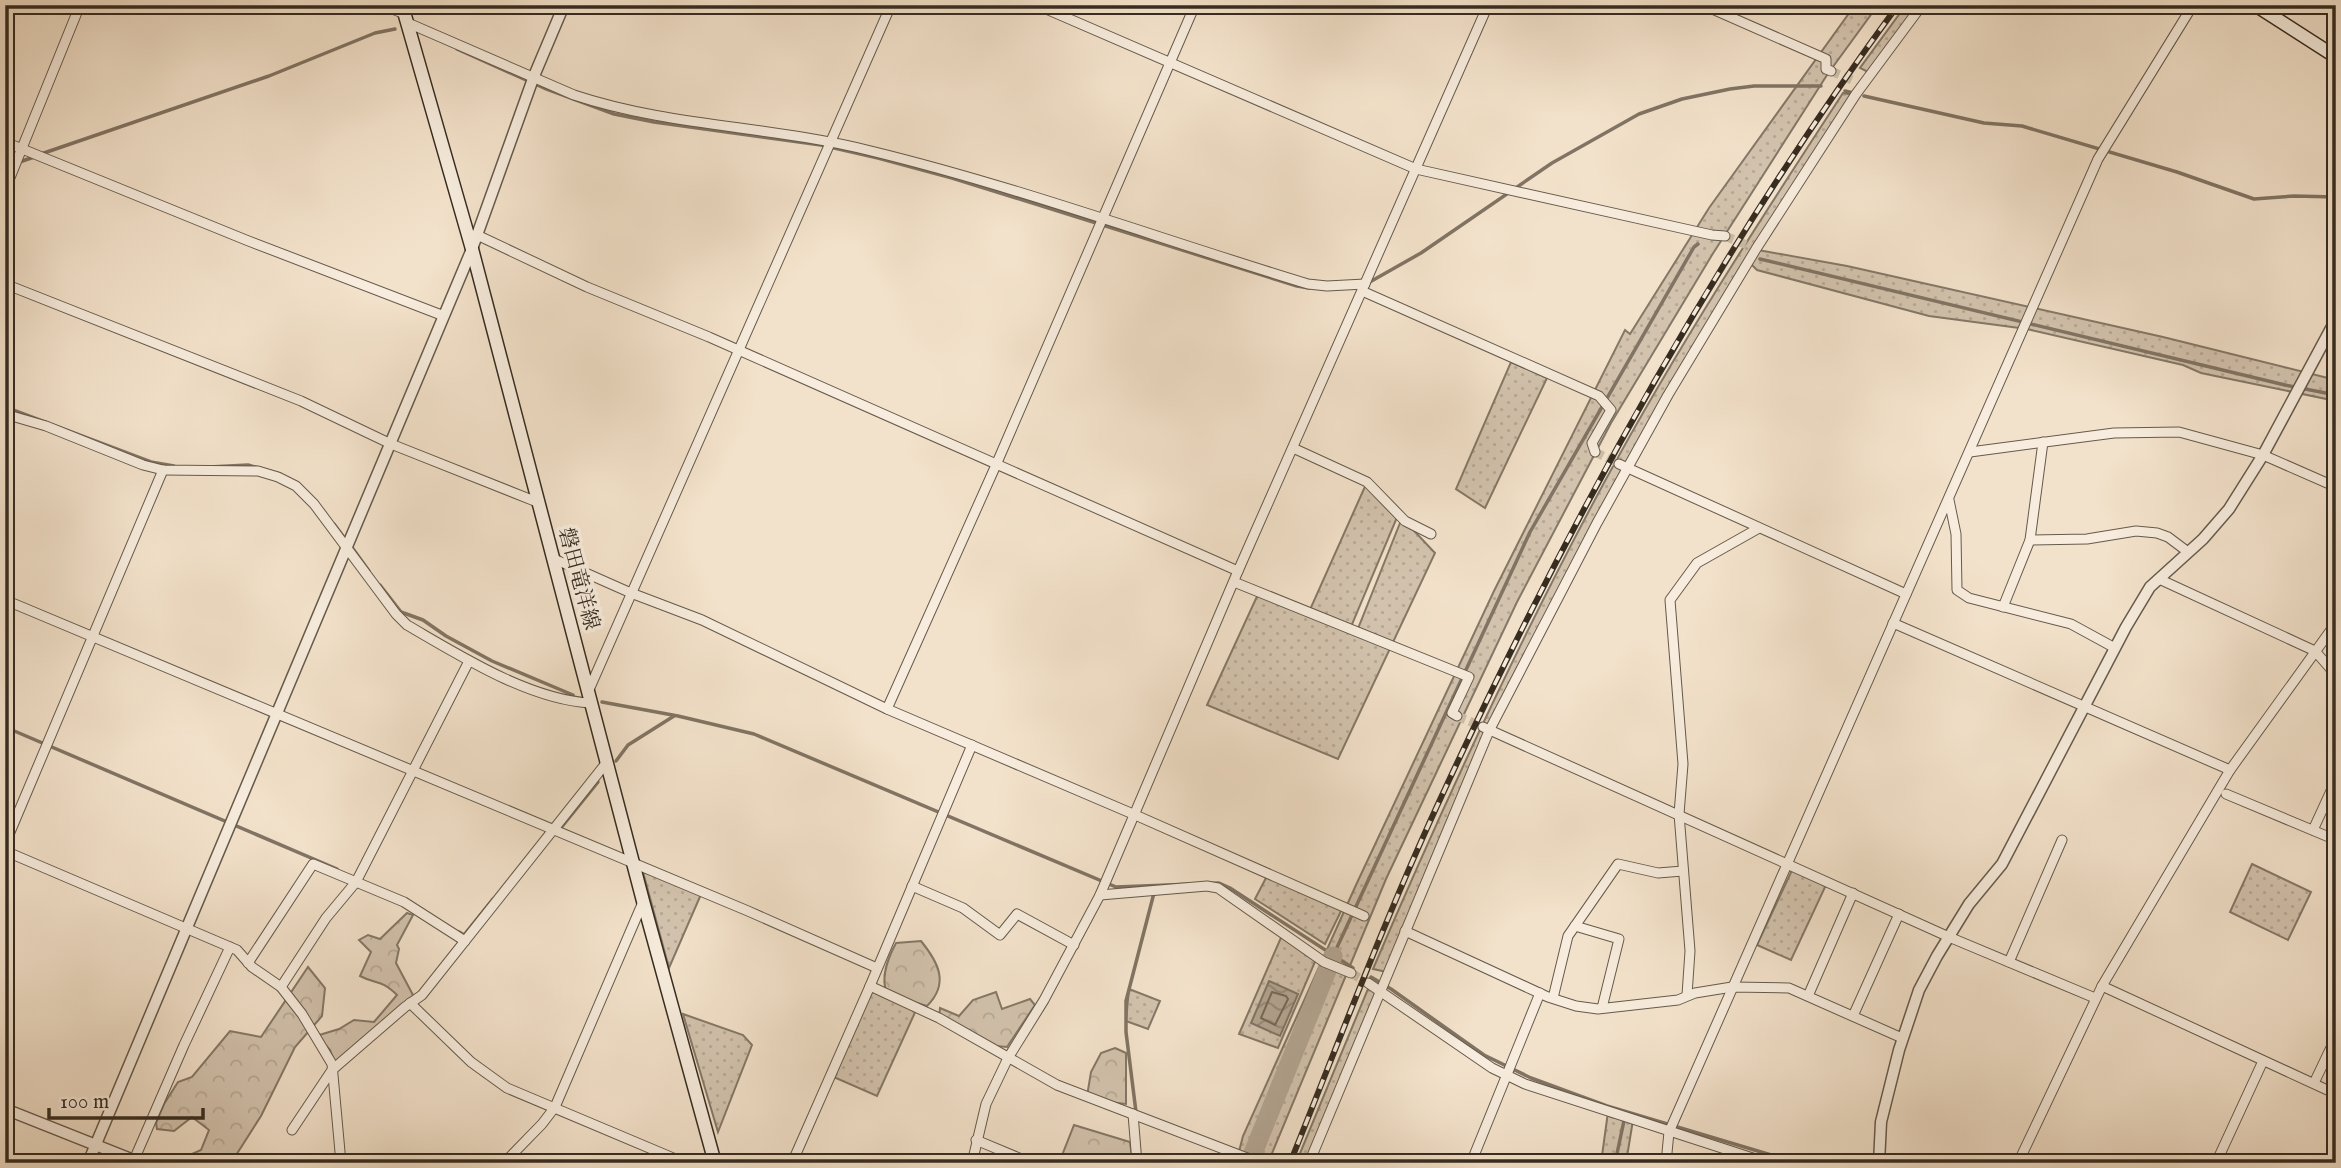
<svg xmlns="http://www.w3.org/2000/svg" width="2341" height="1168" font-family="'IM FELL English','Noto Serif JP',serif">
<defs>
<pattern id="grass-dots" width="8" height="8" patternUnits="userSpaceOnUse" patternTransform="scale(1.75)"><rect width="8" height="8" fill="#d3c3ae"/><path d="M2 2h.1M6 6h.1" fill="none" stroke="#b6a895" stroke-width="1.8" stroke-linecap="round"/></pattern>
<pattern id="forest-crowns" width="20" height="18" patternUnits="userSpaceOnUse" patternTransform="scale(1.75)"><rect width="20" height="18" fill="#d3c3ae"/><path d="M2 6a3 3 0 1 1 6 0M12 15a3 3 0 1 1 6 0" fill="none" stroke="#b6a895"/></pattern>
<pattern id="water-waves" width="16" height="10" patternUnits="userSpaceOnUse" patternTransform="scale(1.75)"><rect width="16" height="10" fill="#b3a491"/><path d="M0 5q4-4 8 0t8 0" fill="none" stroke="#928676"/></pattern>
</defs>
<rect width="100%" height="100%" fill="#f3e2cb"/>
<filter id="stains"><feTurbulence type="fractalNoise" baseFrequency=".00286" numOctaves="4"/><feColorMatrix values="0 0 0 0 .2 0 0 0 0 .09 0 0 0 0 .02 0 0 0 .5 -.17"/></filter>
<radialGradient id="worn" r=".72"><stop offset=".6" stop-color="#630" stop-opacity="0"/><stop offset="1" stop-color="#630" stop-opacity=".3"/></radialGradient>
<g fill="url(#grass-dots)" stroke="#847867" stroke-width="2">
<polygon points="1855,5 1878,5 1827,75 1712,255 1611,423 1517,602 1386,879 1268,1163 1236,1163 1243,1136 1356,885 1494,591 1625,330 1630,334 1709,208"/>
<polygon points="1906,5 1922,5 1870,73 1860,68"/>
<path d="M1843 93 1853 95 1758 250 1847 266 2163 337 2336 380V401L2201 373 2183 365 2027 329 1929 316 1757 270 1750 263 1668 395 1490 729 1387 972 1373 969C1444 803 1519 640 1605 481 1677 348 1760 220 1843 93Z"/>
<polygon points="1511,362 1547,378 1485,508 1456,489"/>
<polygon points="1367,482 1398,515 1350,629 1357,631 1402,518 1435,553 1338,759 1207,705 1259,592 1309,612"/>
<polygon points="2252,864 2311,892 2288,940 2230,912"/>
<polygon points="1794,866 1826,885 1791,960 1757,945"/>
<polygon points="643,872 702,892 669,968"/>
<polygon points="1268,874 1343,907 1325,944 1255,899"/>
<polygon points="1283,933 1317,957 1278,1048 1239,1034"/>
<polygon points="1370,984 1379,991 1309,1163 1296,1163"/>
<polygon points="870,986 917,1008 877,1096 829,1075"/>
<polygon points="1129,989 1160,1001 1148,1029 1126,1021"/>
<polygon points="683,1014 743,1035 752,1045 718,1132"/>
<polygon points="1608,1112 1611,1117 1633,1120 1626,1163 1601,1163"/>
</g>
<g fill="url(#forest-crowns)" stroke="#847867" stroke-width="2">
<path d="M407 913 413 915 397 945 399 949 396 963 413 995 407 1005 336 1066 330 1050 316 1036 339 1029 354 1020 374 1022 397 995C381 979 377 985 360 976L371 952 359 940 368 935 380 939Z"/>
<path d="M921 941C938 962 950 983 927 1006L887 994C880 977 888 958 896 943Z"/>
<polygon points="308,967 325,988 322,1016 295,1047 261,1116 231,1163 196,1163 185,1157 201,1150 209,1130 192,1117 174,1131 157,1129 156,1123 164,1104 178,1082 192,1077 230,1031 261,1037"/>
<polygon points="996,992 1002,1009 1030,999 1035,1005 1007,1047 985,1045 939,1018 940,1008 959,1016 973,1000"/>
<polygon points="1115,1048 1126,1053 1126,1104 1100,1101 1087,1096 1091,1072 1101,1053"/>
<polygon points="1074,1125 1130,1142 1133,1163 1059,1163"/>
</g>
<polygon fill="url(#water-waves)" stroke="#817464" stroke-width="2" points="1269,981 1298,994 1280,1036 1251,1023"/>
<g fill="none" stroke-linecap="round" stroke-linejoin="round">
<polygon stroke="#746858" stroke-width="2" points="1272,992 1286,996 1288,999 1275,1025 1261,1018"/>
<g stroke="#817464" stroke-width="3.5">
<polyline points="457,49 544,88 614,114 654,122 821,145 878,158 952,178 1297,286 1309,288"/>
<polyline points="1845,91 1853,93"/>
<polyline points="1864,96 1984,123 2022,126 2177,172 2254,199 2294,196 2336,197"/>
<polyline points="41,154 269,76 375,33 395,29"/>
<polyline points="5,167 34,157"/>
<polyline points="1760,259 2285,385 2336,395"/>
<polyline points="1368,283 1421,253 1552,163 1639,114 1682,99 1730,89 1754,86 1821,86"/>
<polyline points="5,407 151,462 174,466"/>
<polyline points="209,467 248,465 280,474"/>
<polyline points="334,524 346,540"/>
<polyline points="351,546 369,571"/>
<polyline points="380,585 401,612 423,620 446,636 492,661 573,695"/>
<polyline points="602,702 678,716 754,734 1116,887 1219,883 1230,888 1353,968"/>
<polyline points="5,727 337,869"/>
<polyline points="616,761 628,745 674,716"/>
<polyline points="560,829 598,782"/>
<polyline points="459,932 464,935 493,899"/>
<polyline points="1333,956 1530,532 1694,247 1698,244"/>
<polyline points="1371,977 1391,989 1484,1055 1531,1078 1607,1106 1798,1163"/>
<polyline points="1136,1112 1126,1032 1126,1001 1154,893"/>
<polyline points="1615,1163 1625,1116"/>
</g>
<polyline stroke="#b3a491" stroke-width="19" points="1249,1163 1333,956"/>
<g stroke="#cdbea9" stroke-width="9" stroke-dasharray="9 4.5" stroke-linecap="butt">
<polyline points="1831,71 1854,81"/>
<polyline points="1725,236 1756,249"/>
<polyline points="1595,452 1619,464"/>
<polyline points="1457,716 1483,727"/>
<polyline points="1351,973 1368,983"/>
</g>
<g stroke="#655a4b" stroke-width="11">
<g id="minor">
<polyline points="382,5 405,14"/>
<polyline points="1037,5 1416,169 1712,235 1725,236"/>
<polyline points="1703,5 1826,59 1826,69 1831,71"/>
<path d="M408 23 574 95C670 127 773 126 871 151 1019 187 1163 240 1308 284L1327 286 1365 284"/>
<polyline points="5,142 246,240 444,316"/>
<polyline points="5,190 80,5"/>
<polyline points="477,235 587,287 709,337 1238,571"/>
<polyline points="5,284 301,401 391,444 537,502"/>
<polyline points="1362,291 1599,396 1611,410 1592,443 1595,452"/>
<path d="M5 414 46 426 143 465 163 470 258 471 278 477 296 486 314 504 396 614 407 625C459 655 529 700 591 703"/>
<polyline points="1293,448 1367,482 1405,521 1431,534"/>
<polyline points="1970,452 2114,433 2179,432 2263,455 2336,487"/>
<polyline points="1619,464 1906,594"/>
<polyline points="1949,500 1956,534 1957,590 1969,598 2071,624 2115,648"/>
<polyline points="2030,540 2087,539 2136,531 2157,533 2168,537 2188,552"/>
<polyline points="552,558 631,593 702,620 887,709 1133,814 1364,916"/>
<polyline points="2159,579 2315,651 2336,675"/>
<polyline points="1234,582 1469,677 1452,713 1457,716"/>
<polyline points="5,600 748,911 877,968"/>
<polyline points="2003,607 2030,540 2043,442"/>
<polyline points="1893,623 2230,770"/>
<polyline points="588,692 891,5"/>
<polyline points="887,709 996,465 1195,5"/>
<polyline points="1483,727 1949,937 2095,998"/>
<polyline points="2226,794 2336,840"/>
<polyline points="2313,830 2336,780"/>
<polyline points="5,844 163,470"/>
<polyline points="5,851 237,950 252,967 281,987 302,1014 332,1064 341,1163"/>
<polyline points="912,886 963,908 1000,935 1017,914 1074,945"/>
<polyline points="1100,895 1207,886 1218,888 1324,962 1351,973"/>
<polyline points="1575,926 1619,939 1602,1008"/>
<polyline points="1405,931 1548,997 1576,1006 1598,1009 1678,1000 1695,993 1732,987 1789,988 1902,1038"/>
<polyline points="2009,962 2062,840"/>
<polyline points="248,963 313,864 404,902 465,941"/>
<polyline points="1368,983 1492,1068 1525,1084 1768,1163"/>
<polyline points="870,986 939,1018 1057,1085 1260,1163"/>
<polyline points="2102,986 2336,1094"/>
<polyline points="281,987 326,918 356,882 469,661"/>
<polyline points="1687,995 1690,951 1679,814 1683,764 1670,600 1697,563 1759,528"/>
<polyline points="1808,996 1853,893"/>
<polyline points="1553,998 1568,936 1618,864 1658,873 1683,871"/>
<polyline points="410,1003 471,1062 507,1088 685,1163"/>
<polyline points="1853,1016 1899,914"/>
<polyline points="2314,1083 2336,1037"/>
<polyline points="1133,1114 1137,1163"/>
<polyline points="292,1130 332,1070 405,1007 422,995 607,762"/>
<polyline points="976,1140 1031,1163"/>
<polyline points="134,1160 184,1045 230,947"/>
<polyline points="504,1163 542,1124 555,1107 643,902"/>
<polyline points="792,1163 870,986 972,745"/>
<polyline points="972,1163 986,1104 1008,1058 1044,1000 1100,895 1238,571 1488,5"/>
<polyline points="1309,1163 1489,731 1597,523 1668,395 1756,249 1856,94 1922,5"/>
<polyline points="1471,1163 1540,993"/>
<polyline points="1666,1163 1669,1132 2098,159 2193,5"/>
<polyline points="2018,1163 2102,986 2230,770 2336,623"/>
<polyline points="2216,1163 2263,1061"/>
</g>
</g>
<g stroke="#655a4b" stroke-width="13">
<g id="tertiary">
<polyline points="5,1109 141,1163"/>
<polyline points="88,1163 472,249 534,76 564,5"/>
<polyline points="1879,1163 1881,1122 1899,1050 1919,990 1937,956 1969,904 2002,864 2126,627 2150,587 2203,539 2229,509 2263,455 2336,319"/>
</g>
</g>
<g stroke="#362c20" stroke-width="15">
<g id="secondary">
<polyline points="402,5 472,249 643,901 715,1163"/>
<polyline points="2255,5 2336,57"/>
</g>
</g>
<use href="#minor" stroke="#f7ecdd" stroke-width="9"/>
<use href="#tertiary" stroke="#f7ecdd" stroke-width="10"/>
<use href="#secondary" stroke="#f7ecdd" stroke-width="12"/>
<g stroke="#362c20" stroke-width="6">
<path id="rail" d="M1290 1163C1340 1039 1387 913 1444 791 1571 517 1718 250 1898 5"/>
</g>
<use href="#rail" stroke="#f7ecdd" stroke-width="3.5" stroke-dasharray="10" stroke-linecap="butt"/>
</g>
<g text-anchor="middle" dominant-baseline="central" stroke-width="7" stroke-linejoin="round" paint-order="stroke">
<g font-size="21" fill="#362c20" stroke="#f7ecdd">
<text transform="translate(578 579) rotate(75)">磐田竜洋線</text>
</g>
</g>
<rect width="2341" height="1168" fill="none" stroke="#f3e2cb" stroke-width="28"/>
<rect x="7" y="7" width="2327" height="1154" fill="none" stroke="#362c20" stroke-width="3.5"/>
<rect x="14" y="14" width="2313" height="1140" fill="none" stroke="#362c20" stroke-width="2"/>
<path d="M49 1108v10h154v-10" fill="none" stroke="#362c20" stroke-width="3.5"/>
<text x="60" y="1108" font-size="21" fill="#362c20" stroke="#f7ecdd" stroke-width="5" paint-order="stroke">100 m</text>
<rect width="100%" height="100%" filter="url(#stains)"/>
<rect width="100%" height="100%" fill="url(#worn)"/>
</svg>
